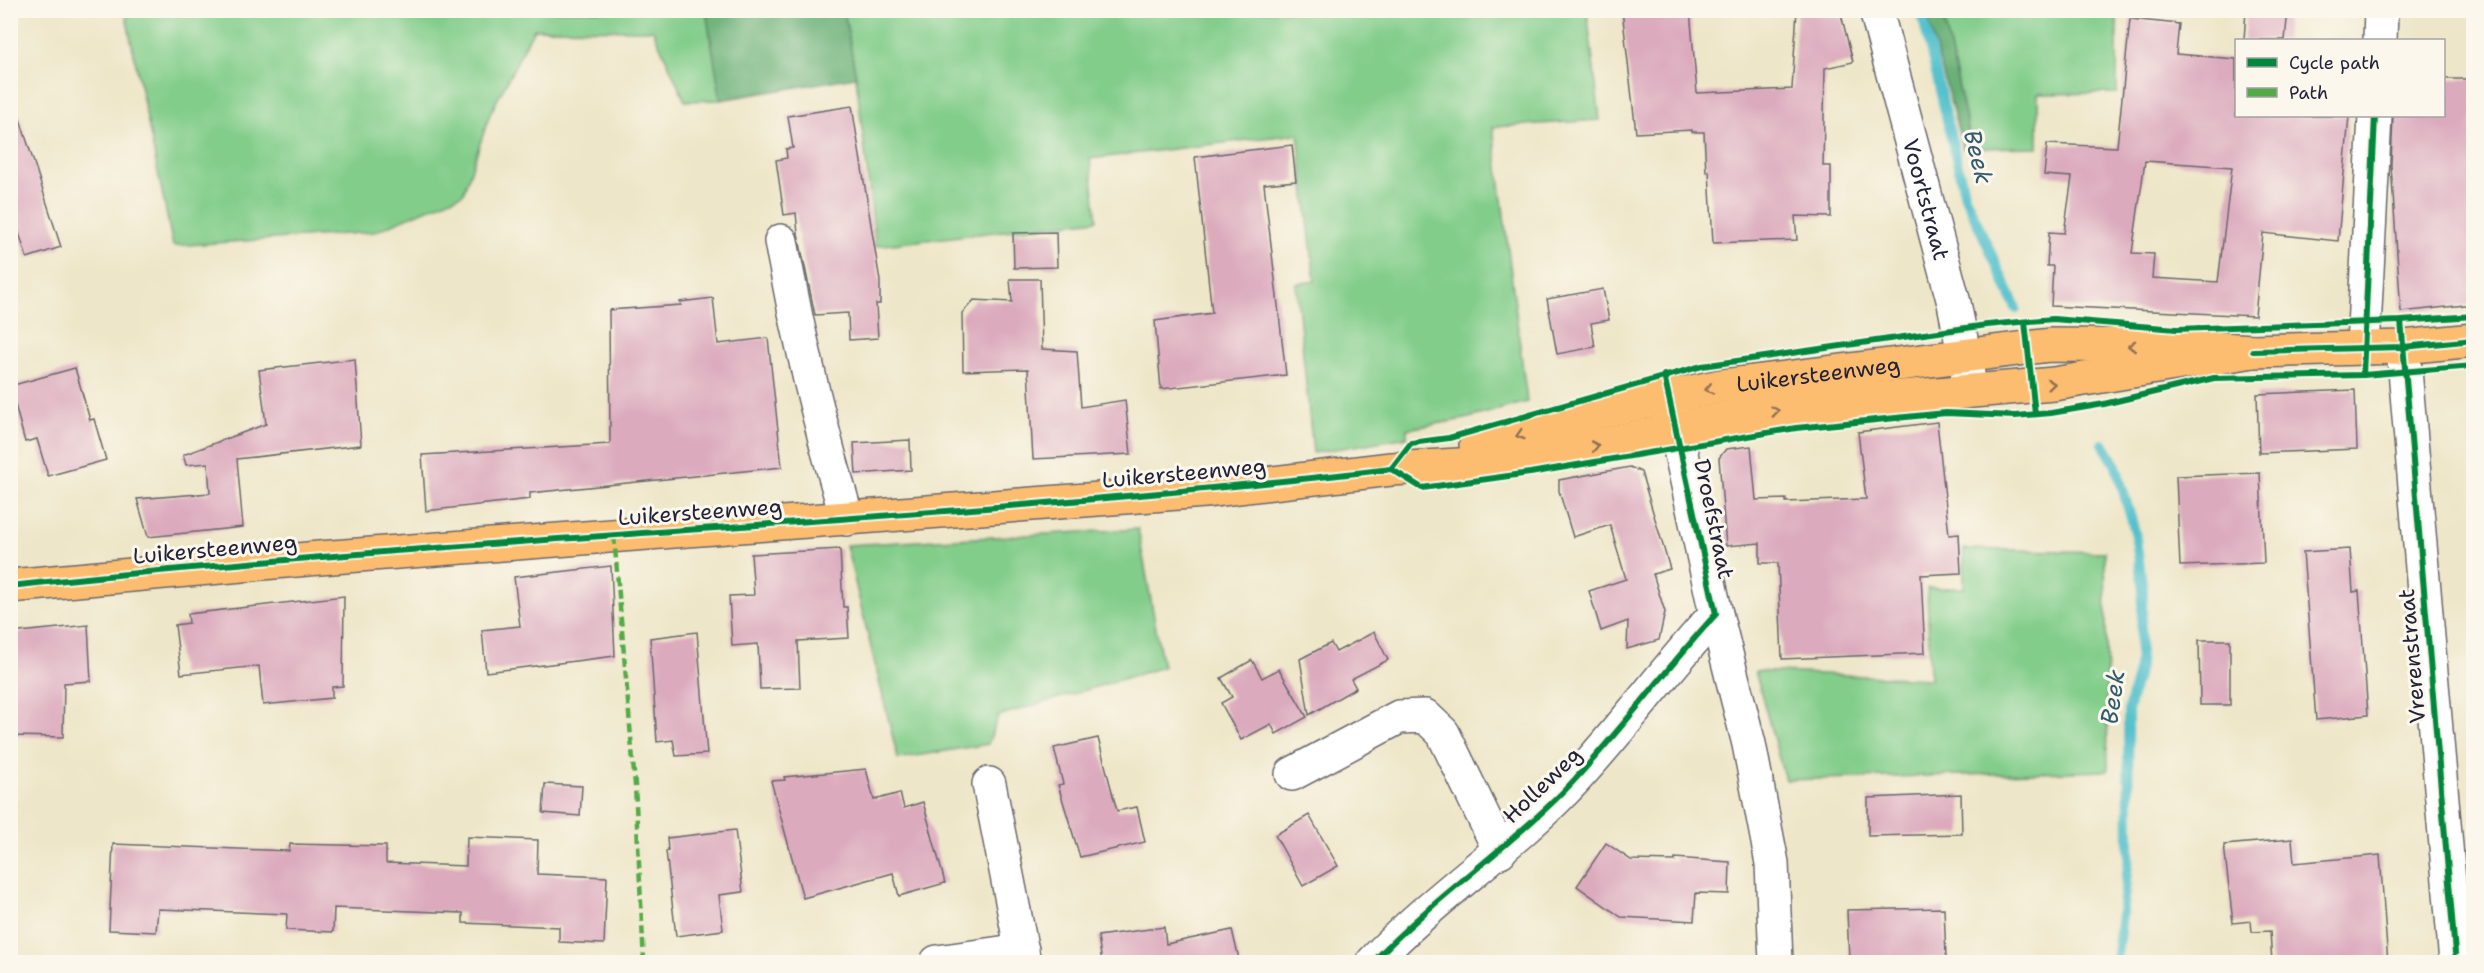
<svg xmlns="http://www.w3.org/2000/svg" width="2484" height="973" font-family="'Shantell Sans',sans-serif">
<rect width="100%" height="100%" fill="#fbf7ec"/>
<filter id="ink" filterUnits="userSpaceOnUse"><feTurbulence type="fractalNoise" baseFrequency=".0167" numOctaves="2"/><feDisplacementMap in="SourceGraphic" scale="12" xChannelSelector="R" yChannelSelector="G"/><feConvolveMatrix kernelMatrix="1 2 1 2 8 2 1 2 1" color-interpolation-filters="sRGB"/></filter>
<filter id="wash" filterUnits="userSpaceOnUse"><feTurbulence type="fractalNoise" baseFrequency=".008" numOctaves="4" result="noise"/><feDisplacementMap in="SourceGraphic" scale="24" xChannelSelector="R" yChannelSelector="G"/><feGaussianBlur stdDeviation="1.35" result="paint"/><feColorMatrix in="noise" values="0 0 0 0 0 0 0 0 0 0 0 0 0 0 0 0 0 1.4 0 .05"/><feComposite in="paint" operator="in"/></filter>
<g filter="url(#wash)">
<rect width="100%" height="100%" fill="#eee6c8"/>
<g fill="#82cd8a" stroke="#527862" stroke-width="1.5">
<polygon points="125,11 706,11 721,100 685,101 653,30 534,29 490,114 463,194 374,232 173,246"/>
<polygon points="844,11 1587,11 1600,120 1493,127 1527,402 1465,419 1407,429 1407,437 1313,453 1296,284 1315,281 1298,134 1090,159 1097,220 876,246 856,77"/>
<polygon points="1942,11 2117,11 2117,93 2038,94 2038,147 1972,148"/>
<polygon points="1138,529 1163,667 998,716 988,744 898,759 846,545"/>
<polygon points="1964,549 2105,552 2108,771 1785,780 1755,671 1930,679 1927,588 1964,588"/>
</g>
<g fill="#69b076" stroke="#466958" stroke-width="1.5">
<polygon points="706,11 844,11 856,77 721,100"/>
<polygon points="1926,11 1942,11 1972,148 1963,149"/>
</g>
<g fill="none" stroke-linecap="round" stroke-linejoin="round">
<g stroke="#54c1cc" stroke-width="10">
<polyline points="1921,10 1965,196 2016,308"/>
<polyline points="2103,444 2116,466 2135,532 2143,591 2139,667 2128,711 2129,857 2116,962"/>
</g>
</g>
<g id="blocks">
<g fill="#dbaabd" fill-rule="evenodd">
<polygon points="1622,10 1690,10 1697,93 1792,89 1797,10 1840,10 1853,62 1825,68 1823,166 1831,166 1831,217 1795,216 1797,240 1713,243 1709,171 1706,172 1704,132 1692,132 1692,130 1636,133"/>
<polygon points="2246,10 2288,10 2285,40 2244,40"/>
<path d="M2130 19 2179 24 2176 54 2236 59V116H2349L2338 241 2263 233 2255 316 2051 306 2053 266H2047L2049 232 2064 233 2072 177 2044 175 2047 144 2117 147ZM2145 161 2232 167 2218 282 2152 278 2154 254 2132 253Z"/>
<polygon points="2444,79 2474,79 2474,304 2401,312 2391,165 2393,116 2444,116"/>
<polygon points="852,106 880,281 880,304 876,304 878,338 849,340 848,313 815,315 798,234 796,213 784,215 776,160 787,158 786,149 793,148 788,116"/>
<polygon points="17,110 61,247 27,258 10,205 10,111"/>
<polygon points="1292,145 1296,181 1264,184 1286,375 1161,389 1155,321 1212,313 1195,157"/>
<polygon points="1056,232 1057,267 1014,268 1013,233"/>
<polygon points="1010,279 1040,279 1042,349 1077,351 1081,407 1125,400 1131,454 1033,459 1028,369 963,371 962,313 974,300 1012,302"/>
<polygon points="1603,289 1609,320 1591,323 1595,347 1557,354 1547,299"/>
<polygon points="713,298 718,344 768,338 782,467 530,493 530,499 426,511 422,455 610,444 609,310 681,305 680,302"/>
<polygon points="355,359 361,445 237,459 243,527 148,537 137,499 210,493 208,463 186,465 183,455 266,424 259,370"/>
<polygon points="75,368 90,420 94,419 106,460 48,476 37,439 25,442 10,386"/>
<polygon points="2355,390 2357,449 2259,453 2257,394"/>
<polygon points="1937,422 1949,535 1959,534 1961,573 1921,575 1925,653 1782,659 1778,563 1760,563 1760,543 1726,546 1719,458 1726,449 1751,446 1756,500 1786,499 1786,502 1866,499 1858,432"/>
<polygon points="910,440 911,470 856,474 854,443"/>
<polygon points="1630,467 1641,472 1670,569 1653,574 1665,612 1659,640 1627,649 1628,621 1601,631 1589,591 1626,579 1610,525 1573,537 1559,491 1559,480"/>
<polygon points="2260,473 2264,563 2180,566 2176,476"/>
<polygon points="840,549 843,607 847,607 849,638 798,641 800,688 760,689 758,644 732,646 729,596 754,595 751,554"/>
<polygon points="2350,549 2353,592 2359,591 2368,715 2316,720 2303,552"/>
<polygon points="611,566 615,656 486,672 482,630 520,626 514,577"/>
<polygon points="344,596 343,686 332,687 332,698 263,705 259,666 181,674 175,625 189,623 188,614"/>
<polygon points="88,625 91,681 64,683 63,737 10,736 10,633"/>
<polygon points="697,632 707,754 676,756 673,740 657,742 650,638"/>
<polygon points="1374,632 1388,660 1351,679 1356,688 1309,715 1300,659 1331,643 1336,652"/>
<polygon points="2199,640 2230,640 2230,705 2200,705"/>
<polygon points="1252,660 1262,678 1279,669 1307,717 1276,734 1271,724 1241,740 1221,703 1232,697 1221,678"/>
<polygon points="1098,738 1117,811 1137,807 1145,842 1080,857 1058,785 1063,784 1054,748"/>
<polygon points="866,769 874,800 900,793 904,808 923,802 945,883 899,896 893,873 803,898 771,781 785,780 784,777"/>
<polygon points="545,784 582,786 580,816 543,813"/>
<polygon points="1961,794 1962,834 1868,836 1868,798"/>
<polygon points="1309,815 1338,866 1303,886 1275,835"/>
<polygon points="735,830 743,892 719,895 723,930 676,936 666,851 668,851 667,838"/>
<polygon points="467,837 538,840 537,874 607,877 604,944 559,942 559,927 463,923 463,913 334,908 333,932 286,930 287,914 158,909 156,932 109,930 113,844 289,851 290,844 386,846 386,863 466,866"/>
<polygon points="2292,839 2294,863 2380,855 2388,963 2272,963 2270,931 2252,932 2251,921 2233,923 2224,845"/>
<polygon points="1606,843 1631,860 1675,861 1675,858 1730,862 1729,894 1696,893 1694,921 1621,917 1577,886"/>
<polygon points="1944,908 1946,958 1849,960 1847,910"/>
<polygon points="1164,927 1166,944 1232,930 1240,963 1102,963 1098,936"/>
</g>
</g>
</g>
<g filter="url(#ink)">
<use href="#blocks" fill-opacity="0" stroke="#69676c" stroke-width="1.5"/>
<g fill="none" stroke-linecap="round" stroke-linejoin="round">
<g stroke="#69676c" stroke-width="36">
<g id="minor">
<path id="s1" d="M1876 10 1954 303 1971 390"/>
<polyline points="2380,40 2381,10"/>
<path d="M781 241C798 335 820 427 847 519"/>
<polyline points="2403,347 2456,962"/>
<polyline points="2363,348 2375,116"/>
<polyline points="1670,403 1716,614 1749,744 1772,863 1776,962"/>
<polyline points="1292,774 1399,717 1425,716 1443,733 1500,851"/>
<polyline points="989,784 1024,962"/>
<polyline points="937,962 1022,950"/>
<path d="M1373 962C1431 900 1504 852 1564 791 1618 735 1663 672 1716 614"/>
</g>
</g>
<g stroke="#69676c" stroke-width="36">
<g id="major">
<path id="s2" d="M1476 445 1597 412 1721 386 2050 345 2171 346 2253 351 2403 347 2474 340"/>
<polyline points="10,586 319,558 1205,491 1391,469 1475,464 1562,453 1738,416 1832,403 2054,384 2253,351"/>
</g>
</g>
<use href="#minor" stroke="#fff" stroke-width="33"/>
<use href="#major" stroke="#fcbd6f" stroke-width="33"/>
<polyline stroke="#53aa46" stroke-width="4.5" stroke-dasharray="9 4.5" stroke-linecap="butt" points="614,536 635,785 644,962"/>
<g stroke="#fbf7ec" stroke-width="10">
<g id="cycleway">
<polyline points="2401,321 2455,953"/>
<polyline points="2025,322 2035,414"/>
<polyline points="2253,351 2403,347 2474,340"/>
<polyline points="2363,375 2375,116"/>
<polyline points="1391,469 1411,443 1449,438 1702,366 1987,325 2053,319 2177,329 2401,321 2474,316"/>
<polyline points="1391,469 1422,488 1530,473 1796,428 1946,413 2015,416 2051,413 2104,404 2214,378 2363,375 2474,366"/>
<path d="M10 586C470 536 932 523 1391 469"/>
<path d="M1373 962C1431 900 1504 852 1564 791 1618 735 1663 672 1716 614L1664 375"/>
</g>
</g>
<use href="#cycleway" stroke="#00873e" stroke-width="6"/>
</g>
<defs><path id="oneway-chevron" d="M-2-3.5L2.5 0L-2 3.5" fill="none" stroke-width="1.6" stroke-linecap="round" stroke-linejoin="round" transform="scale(1.5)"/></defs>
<g stroke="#8f7055">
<use href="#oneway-chevron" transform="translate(2132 346) rotate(-180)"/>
<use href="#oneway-chevron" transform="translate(2051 384) rotate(-6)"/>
<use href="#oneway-chevron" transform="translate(1709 389) rotate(168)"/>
<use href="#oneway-chevron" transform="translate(1775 411) rotate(-8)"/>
<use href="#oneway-chevron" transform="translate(1520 435) rotate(163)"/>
<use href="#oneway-chevron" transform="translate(1595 446) rotate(-11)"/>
</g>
</g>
<g text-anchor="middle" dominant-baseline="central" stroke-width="6" stroke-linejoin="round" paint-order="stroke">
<g font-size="22" fill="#22223b" stroke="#fbf7ec">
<text stroke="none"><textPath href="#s1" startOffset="196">Voortstraat</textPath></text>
<text stroke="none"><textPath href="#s2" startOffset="350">Luikersteenweg</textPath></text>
<text transform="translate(1184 473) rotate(-5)">Luikersteenweg</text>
<text transform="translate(700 512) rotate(-4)">Luikersteenweg</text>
<text transform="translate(1714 519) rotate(78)">Droefstraat</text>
<text transform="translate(215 549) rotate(-5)">Luikersteenweg</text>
<text transform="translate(2412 656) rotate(-95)">Vrerenstraat</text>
<text transform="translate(1542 785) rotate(-44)">Holleweg</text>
</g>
<g font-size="24" font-style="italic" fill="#345a6e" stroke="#fbf7ec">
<text transform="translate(1978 157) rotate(76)">Beek</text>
<text transform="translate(2113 697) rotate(-82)">Beek</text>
</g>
</g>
<rect width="2484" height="973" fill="none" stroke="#fbf7ec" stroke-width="36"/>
<rect x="2235" y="39" width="210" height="78" fill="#fbf7ec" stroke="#a4a2a5" stroke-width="1.5"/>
<rect x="2247" y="58" width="30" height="9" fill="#00873e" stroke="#a4a2a5" stroke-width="1.5"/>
<text x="2289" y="69" font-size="18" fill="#22223b">Cycle path</text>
<rect x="2247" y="88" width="30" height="9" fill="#53aa46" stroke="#a4a2a5" stroke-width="1.5"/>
<text x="2289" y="99" font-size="18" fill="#22223b">Path</text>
</svg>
